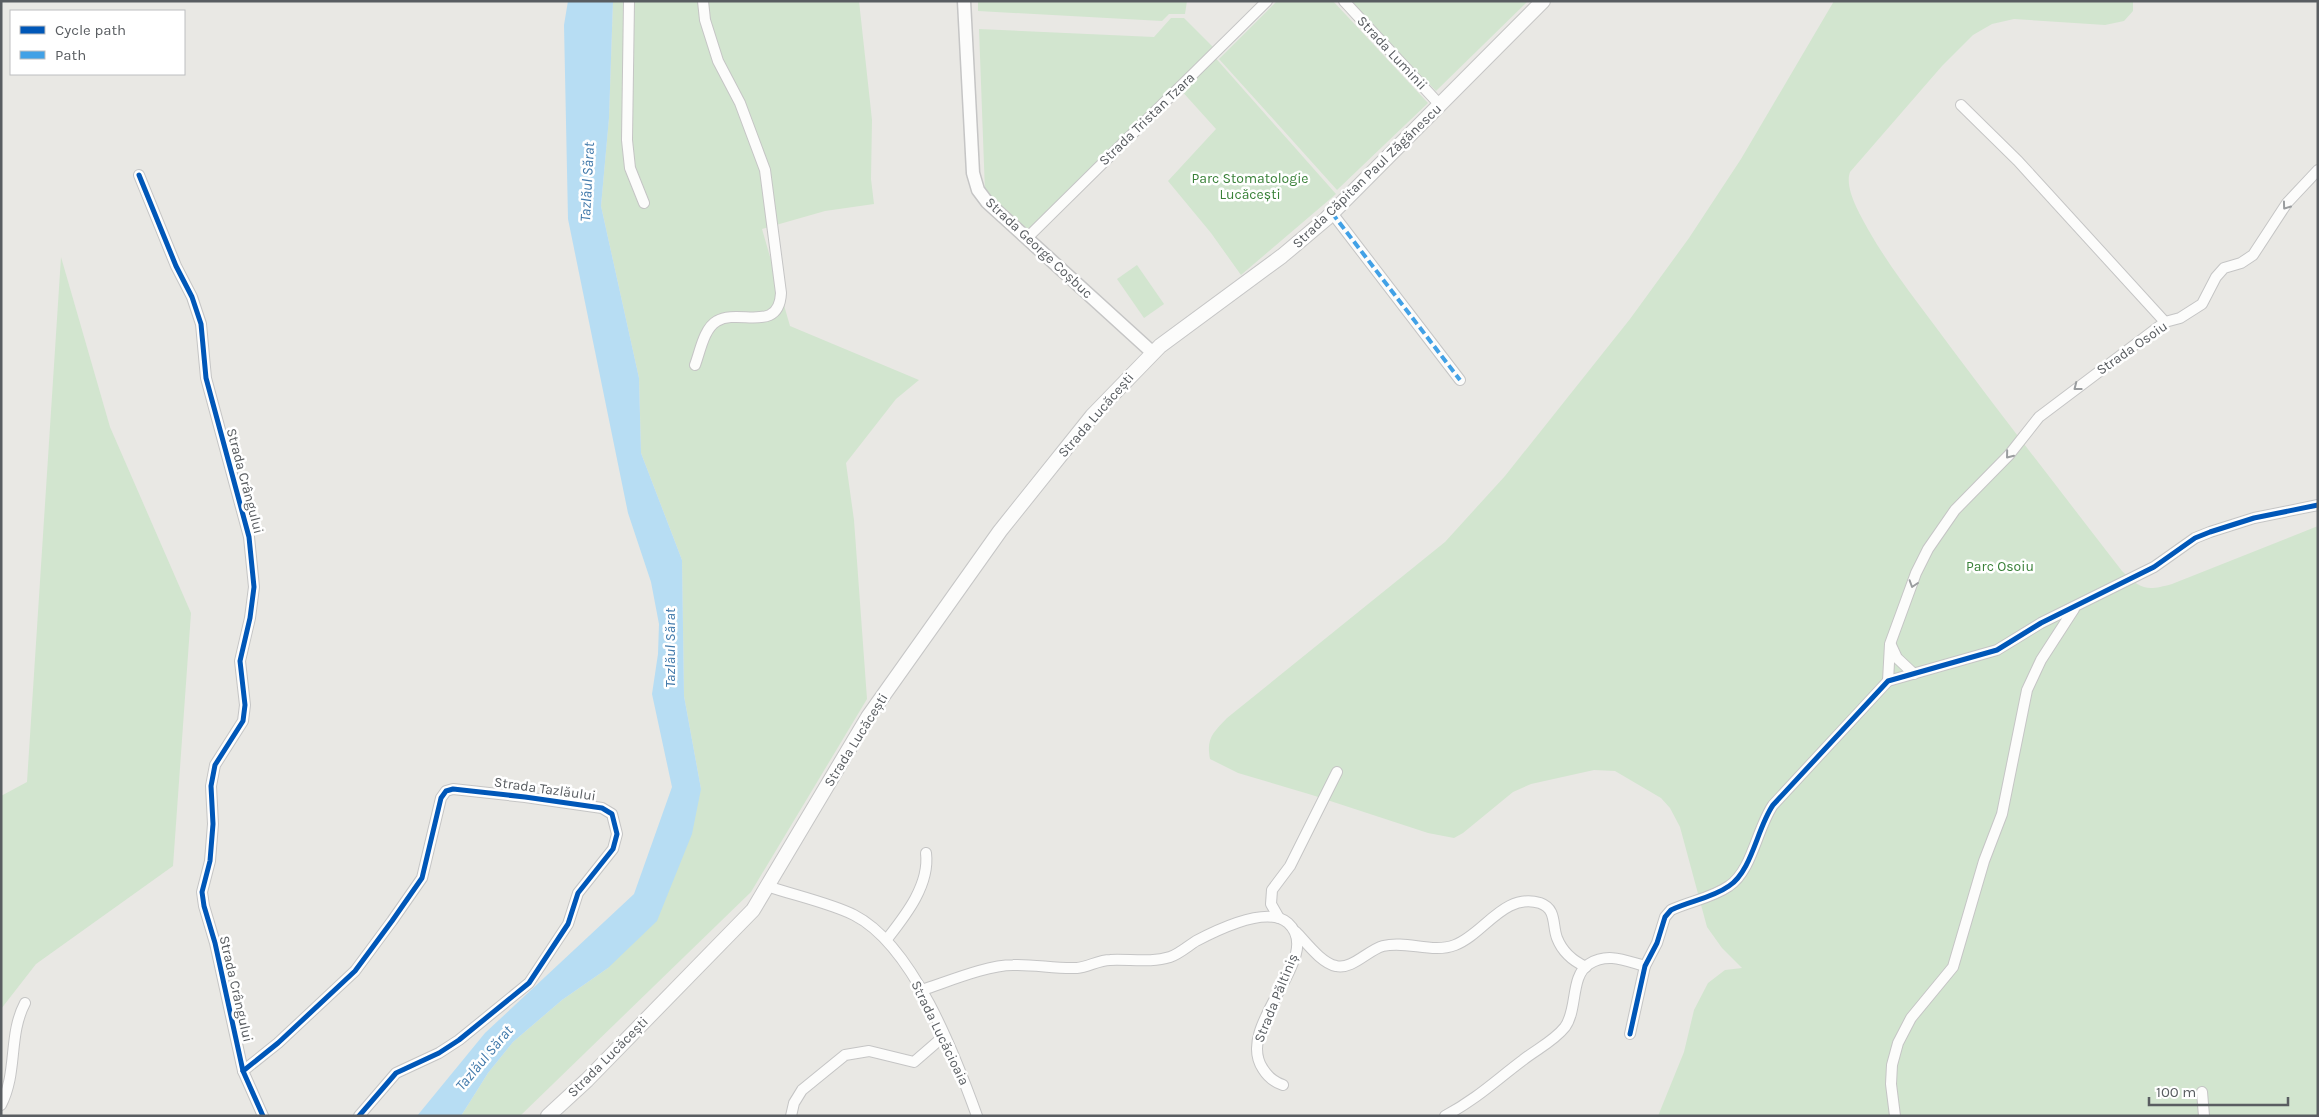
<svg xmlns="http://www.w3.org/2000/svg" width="2319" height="1117" font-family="Karla,sans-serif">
<rect width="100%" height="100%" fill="#e9e8e4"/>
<g fill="#d2e5cf">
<polygon points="613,1 859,1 872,120 871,179 874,204 825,211 762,229 790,326 919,380 896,399 846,463 854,520 867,699 751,892 520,1116 461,1116 488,1073 513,1042 562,1000 608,968 701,789 684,696 682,560 641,453 639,378 601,206 609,117"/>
<polygon points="978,1 1187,1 1185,14 1169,14 1162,21 978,11"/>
<polygon points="1277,1 1333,1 1428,103 1337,190 1219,59"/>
<polygon points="1349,1 1528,1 1436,91"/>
<path d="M1834 1H2133V11L2124 21 2105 25 2014 19 1992 24 1973 35 1942 66 1850 172C1844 189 1861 216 1869 231 1893 273 1924 310 1952 349 2008 424 2065 497 2122 571 2141 590 2147 591 2172 584L2318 526V1116H1658L1684 1052 1694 1010 1708 983 1725 970 1742 968 1722 948 1707 927 1680 827 1670 808 1661 798 1615 771 1594 770 1531 784 1513 792 1463 833 1454 838 1428 833 1312 795 1238 773 1210 759C1206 738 1213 733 1227 718L1445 542 1505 476 1630 319 1689 238 1741 159Z"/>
<polygon points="1171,18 1184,18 1215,49 1031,233 985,192 979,29 1154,37"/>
<polygon points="1212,54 1336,194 1241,275 1211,233 1168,181 1216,129 1179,88"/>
<polygon points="61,257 110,427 191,613 173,866 36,964 1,1009 1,796 27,782"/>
<polygon points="1137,265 1164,304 1144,318 1117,279"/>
</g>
<polygon fill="#b7ddf3" points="568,1 613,1 609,118 601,206 639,378 641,453 682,560 684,696 701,789 692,834 657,921 608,968 562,1000 513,1042 488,1073 461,1116 417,1116 485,1033 634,894 672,787 652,694 658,654 659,624 651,582 628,513 568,219 564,25"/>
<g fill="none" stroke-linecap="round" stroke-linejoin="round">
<g stroke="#c5c5c5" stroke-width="12">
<g id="minor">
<polyline points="629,1 627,140 630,168 644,203"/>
<polyline points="1344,1 1440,105"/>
<polyline points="1961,105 2018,161 2165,322"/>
<polyline points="139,175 176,266 192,297 201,324 206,378 249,537 254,587 250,618 240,661 245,705 243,721 215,765 211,786 213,824 210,861 202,892 204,906 215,943 243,1071 263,1116"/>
<polyline points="1332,213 1460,380"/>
<polyline points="1027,238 1267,1"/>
<path d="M695 365C700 352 704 328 717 321 739 308 779 334 781 293L765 170 740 103 718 61 705 20 703 1"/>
<polyline points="1891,645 1897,658 1914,674"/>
<polyline points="1888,681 1890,644 1916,573 1928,549 1955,510 2009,455 2039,417 2165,322 2180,318 2202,304 2216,277 2224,268 2241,263 2253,255 2287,203 2318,170"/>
<path d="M767 886C793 895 830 903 854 915 913 945 955 1055 977 1116"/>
<polyline points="1279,918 1271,904 1272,890 1290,866 1337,772"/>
<path d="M1296 932C1306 942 1321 963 1336 966 1352 970 1368 950 1383 946 1407 940 1432 954 1455 945 1484 934 1504 892 1540 903 1557 909 1552 925 1557 938 1562 951 1573 961 1586 967"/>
<path d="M887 939C905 916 930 885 926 853"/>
<path d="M922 990C947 982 987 965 1013 965 1034 964 1055 969 1077 968 1088 967 1099 960 1110 960 1130 959 1151 963 1170 957 1179 954 1188 946 1196 941 1217 930 1267 905 1288 923 1326 957 1233 1025 1263 1069 1268 1077 1274 1082 1283 1085"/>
<path d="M1630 1034 1645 966 1657 943 1665 917 1671 910C1690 901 1712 898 1729 886 1752 871 1757 828 1773 805L1888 681 1997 650 2041 623 2154 567 2195 538 2210 532 2254 518 2318 505"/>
<polyline points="243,1071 278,1043 355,971 392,921 422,878 441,798 446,791 453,789 525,797 602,808 612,814 617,834 613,849 578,893 568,924 529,983 459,1040 439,1053 396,1073 359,1116"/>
<polyline points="2202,1092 2204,1116"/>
<path d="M1 1105C18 1072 8 1035 25 1003"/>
<polyline points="791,1116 794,1103 802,1090 845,1055 869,1051 914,1062 944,1036"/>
<path d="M1445 1116C1478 1098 1495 1081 1523 1060 1537 1049 1554 1041 1565 1027 1578 1009 1570 976 1589 964 1608 952 1626 961 1645 966"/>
<polyline points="1895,1116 1891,1084 1892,1065 1898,1043 1911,1018 1953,967 1984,861 2002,814 2027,690 2041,660 2074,609"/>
</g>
</g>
<g stroke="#c5c5c5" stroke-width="15">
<polyline id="tertiary" points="964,1 973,173 978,190 987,202 1153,353"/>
</g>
<g stroke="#c6c6c6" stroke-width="16">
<polyline id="secondary" points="548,1116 587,1080 753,910 868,717 1000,531 1092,416 1160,346 1282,256 1326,219 1543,1"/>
</g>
<use href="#minor" stroke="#fcfcfb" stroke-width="10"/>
<use href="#tertiary" stroke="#fcfcfb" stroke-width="12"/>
<use href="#secondary" stroke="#fcfcfb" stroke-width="14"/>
<polyline stroke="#42a1e6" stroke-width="4" stroke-dasharray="8 4" stroke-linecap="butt" points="1332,213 1460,380"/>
<g stroke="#fff" stroke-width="8">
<g id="cycleway">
<polyline points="139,175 176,266 192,297 201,324 206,378 249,537 254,587 250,618 240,661 245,705 243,721 215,765 211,786 213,824 210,861 202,892 204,906 215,943 243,1071 263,1116"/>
<path d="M1630 1034 1645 966 1657 943 1665 917 1671 910C1690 901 1712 898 1729 886 1752 871 1757 828 1773 805L1888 681 1997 650 2041 623 2154 567 2195 538 2210 532 2254 518 2318 505"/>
<polyline points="243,1071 278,1043 355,971 392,921 422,878 441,798 446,791 453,789 525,797 602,808 612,814 617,834 613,849 578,893 568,924 529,983 459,1040 439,1053 396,1073 359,1116"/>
</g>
</g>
<use href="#cycleway" stroke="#0057b8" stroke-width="5"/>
</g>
<defs><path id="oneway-chevron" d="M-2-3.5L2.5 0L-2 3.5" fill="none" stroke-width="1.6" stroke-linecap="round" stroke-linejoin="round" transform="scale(1.25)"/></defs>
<g stroke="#9a9d9f">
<use href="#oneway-chevron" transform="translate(2286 206) rotate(126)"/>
<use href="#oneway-chevron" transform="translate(2077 387) rotate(142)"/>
<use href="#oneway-chevron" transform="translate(2009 455) rotate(129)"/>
<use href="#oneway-chevron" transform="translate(1913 584) rotate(108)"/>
</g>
<g text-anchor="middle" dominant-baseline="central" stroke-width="5" stroke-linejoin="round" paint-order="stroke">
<g font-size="14" fill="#595d61" stroke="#fff">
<text transform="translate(1392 53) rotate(47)">Strada Luminii</text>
<text transform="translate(1147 119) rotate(-44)">Strada Tristan Tzara</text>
<text transform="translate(1367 176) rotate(-44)">Strada Căpitan Paul Zăgănescu</text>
<text transform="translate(1039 248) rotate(43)">Strada George Coșbuc</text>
<text transform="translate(2132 348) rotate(-35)">Strada Osoiu</text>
<text transform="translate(1096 415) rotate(-49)">Strada Lucăcești</text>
<text transform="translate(245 481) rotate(75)">Strada Crângului</text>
<text transform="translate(856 740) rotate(-58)">Strada Lucăcești</text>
<text transform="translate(545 789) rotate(8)">Strada Tazlăului</text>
<text transform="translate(236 989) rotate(77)">Strada Crângului</text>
<text transform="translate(1276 998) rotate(-68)">Strada Păltiniș</text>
<text transform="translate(940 1033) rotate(64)">Strada Lucăcioaia</text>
<text transform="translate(608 1057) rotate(-45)">Strada Lucăcești</text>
</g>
<g font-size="14" fill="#398138" stroke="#fff">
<text x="1250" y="178">Parc Stomatologie<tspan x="1250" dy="16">Lucăcești</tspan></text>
<text x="2000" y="566">Parc Osoiu</text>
</g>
<g font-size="15" font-style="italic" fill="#427aab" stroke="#fff">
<text transform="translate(587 182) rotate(-87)">Tazlăul Sărat</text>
<text transform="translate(670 648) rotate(-90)">Tazlăul Sărat</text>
<text transform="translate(484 1058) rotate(-50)">Tazlăul Sărat</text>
</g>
</g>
<rect width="2319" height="1117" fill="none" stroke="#595d61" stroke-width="5"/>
<rect x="10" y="10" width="175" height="65" fill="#ffffff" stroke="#bdbec0"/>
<rect x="20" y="26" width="25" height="8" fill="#0057b8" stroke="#bdbec0"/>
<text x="55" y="35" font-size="15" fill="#595d61">Cycle path</text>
<rect x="20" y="51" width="25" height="8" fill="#42a1e6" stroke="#bdbec0"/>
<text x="55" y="60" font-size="15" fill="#595d61">Path</text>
<path d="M2149 1097v8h139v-8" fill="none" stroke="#595d61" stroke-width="2.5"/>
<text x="2156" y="1097" font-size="15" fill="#595d61" stroke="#ffffff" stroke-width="4" paint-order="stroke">100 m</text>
</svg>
